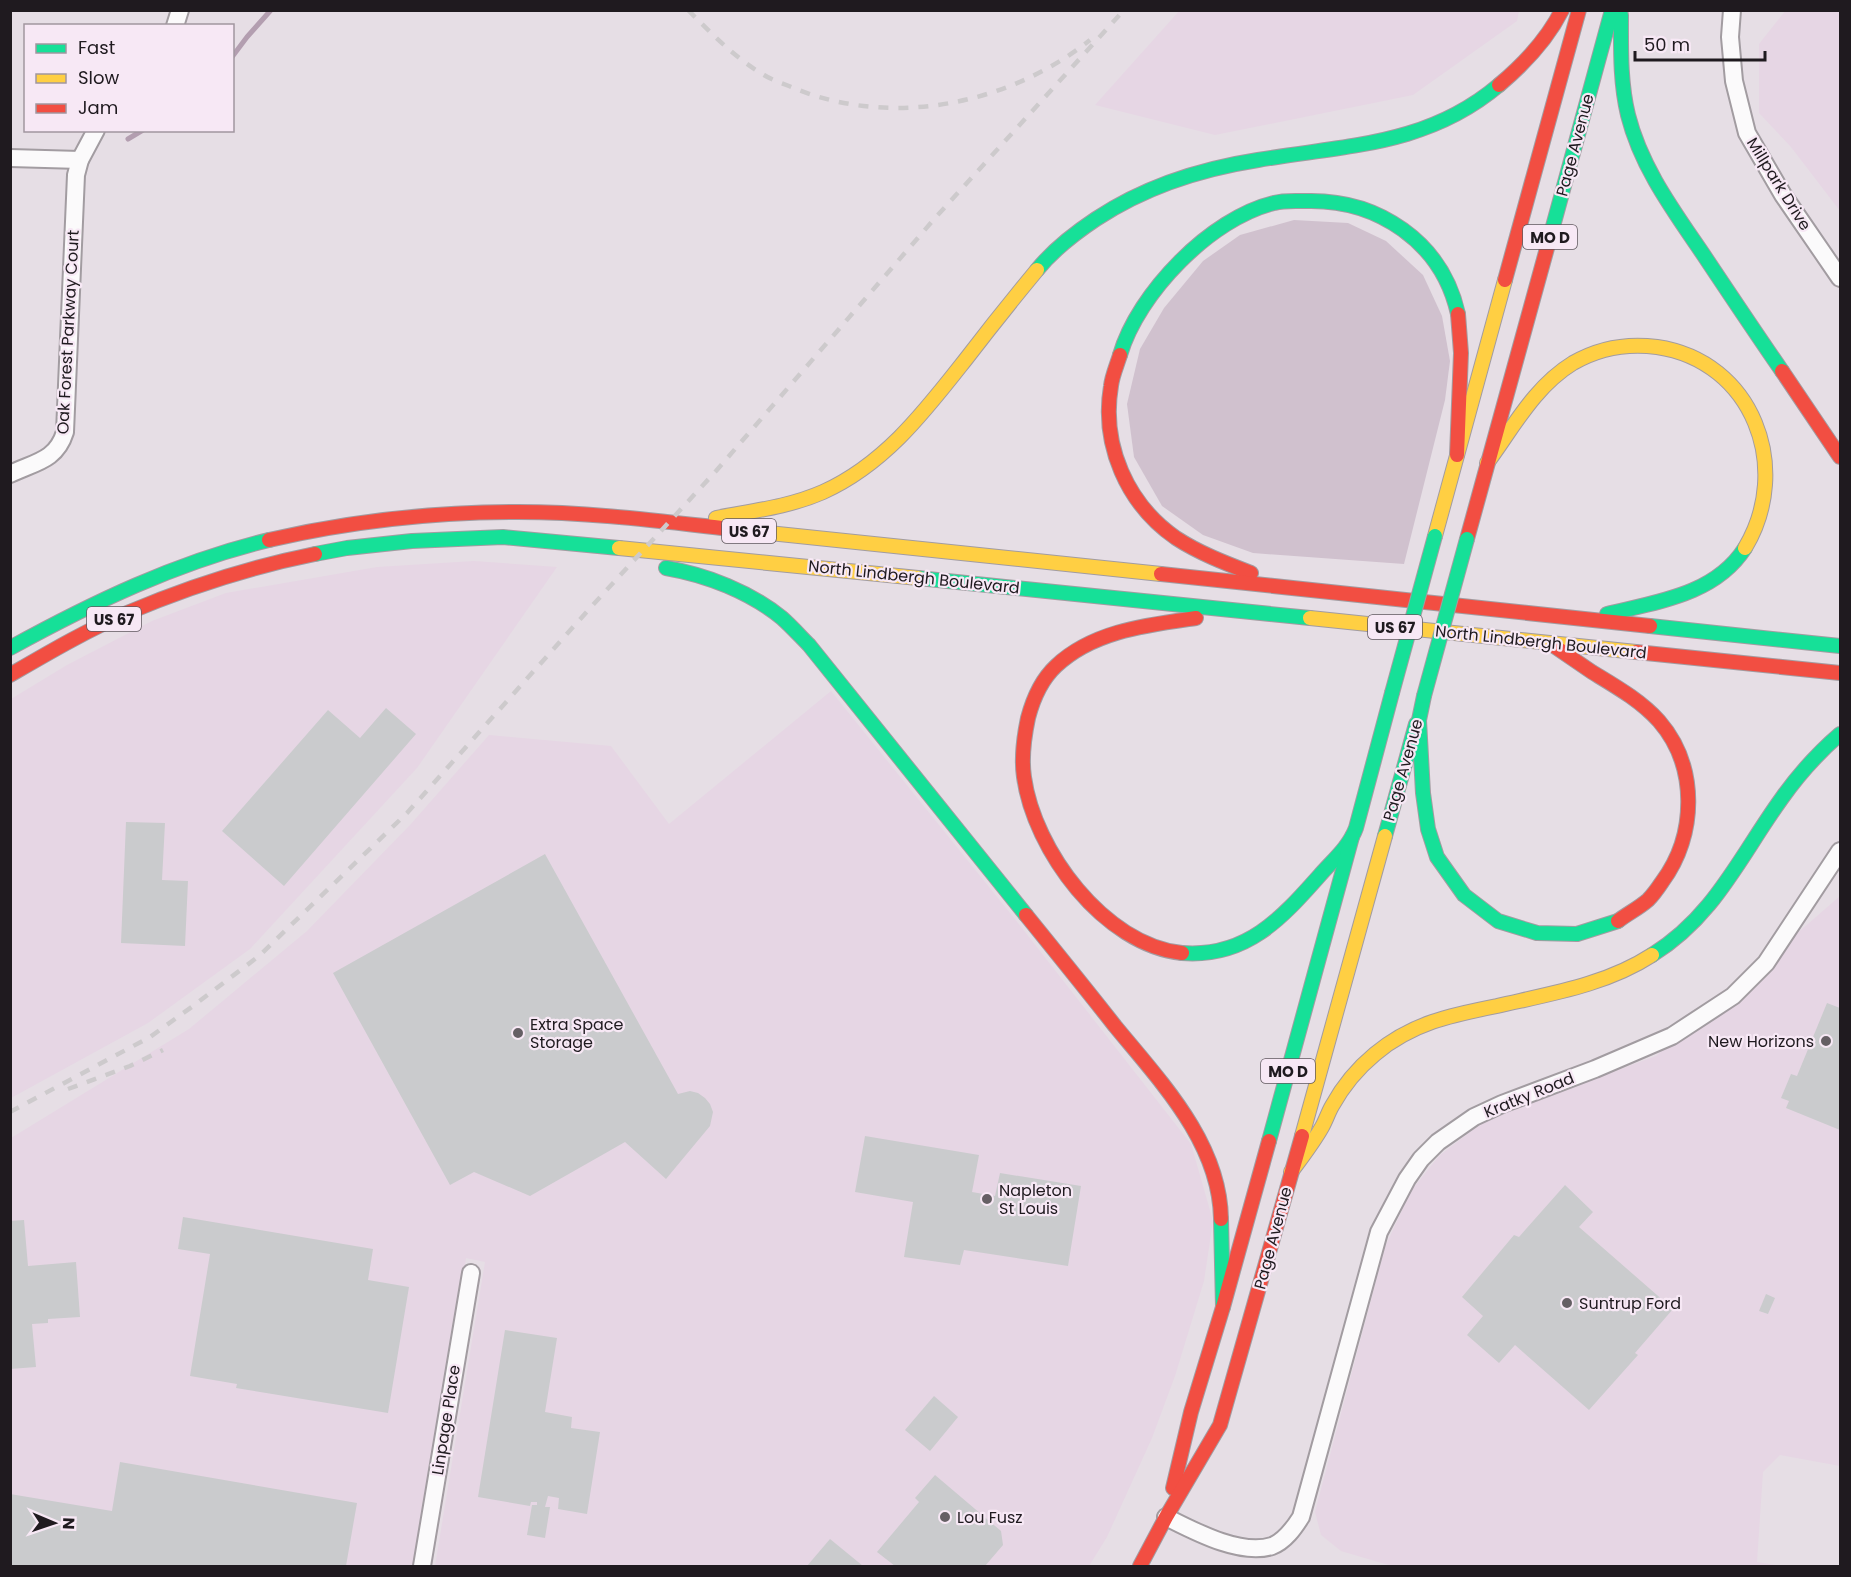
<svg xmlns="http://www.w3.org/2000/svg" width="1851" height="1577" font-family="Poppins,sans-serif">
<rect width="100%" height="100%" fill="#e6dee5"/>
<g fill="#e6d6e4">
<polygon points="1180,10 1519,10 1519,11 1517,21 1413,95 1215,135 1095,105"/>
<polygon points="1786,10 1840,11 1840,211 1791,147 1759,113 1759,44"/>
<polygon points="474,561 557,567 417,768 250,949 148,1023 11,1098 11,699 67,665 152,621 226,593 377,567"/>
<polygon points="831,691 1018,923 1191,1144 1213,1221 1204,1281 1175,1376 1152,1438 1107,1537 1089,1566 435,1566 485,1262 466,1258 414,1566 11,1566 11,1138 189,1029 307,931 410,825 489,735 611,746 669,824"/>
<polygon points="1840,896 1840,1466 1780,1455 1763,1472 1757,1562 1782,1566 1392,1566 1341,1551 1321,1535 1315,1512 1385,1247 1411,1191 1439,1156 1479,1125 1533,1101 1656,1056"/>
</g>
<polygon fill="#d0c1ce" points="1294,220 1348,223 1386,241 1423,275 1442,316 1450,361 1445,400 1404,564 1253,553 1203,535 1162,506 1134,457 1127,404 1140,349 1164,308 1203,261 1240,235"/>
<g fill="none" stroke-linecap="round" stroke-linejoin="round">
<g stroke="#b39eb0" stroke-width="5">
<polyline points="232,57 247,37 271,10"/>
<polyline points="128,139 143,130"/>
</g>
</g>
<g fill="#cacbcd">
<polygon points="386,708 416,734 284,886 222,831 328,710 360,738"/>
<polygon points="126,822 165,823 162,880 188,881 185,946 121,943"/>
<polygon points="545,854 678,1094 690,1091 698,1093 705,1098 710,1104 713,1112 710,1126 666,1179 625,1142 530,1196 474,1172 450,1185 333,973"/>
<polygon points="1827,1003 1840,1008 1840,1130 1786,1108 1789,1101 1781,1098 1791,1074 1797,1076"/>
<polygon points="865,1136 979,1155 972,1192 995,1196 1000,1173 1081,1186 1068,1266 964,1250 960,1265 904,1257 913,1202 855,1192"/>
<polygon points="1565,1185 1593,1212 1579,1227 1673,1309 1635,1353 1638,1355 1589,1410 1515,1345 1499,1363 1467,1335 1483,1316 1462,1297 1514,1235 1519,1237"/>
<polygon points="183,1217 373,1249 368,1280 409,1287 388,1413 236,1388 237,1384 190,1376 210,1254 178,1249"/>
<polygon points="24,1220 28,1266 76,1262 80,1317 48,1319 48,1323 32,1324 36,1367 10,1369 10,1221"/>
<polygon points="1766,1294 1775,1298 1768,1314 1759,1311"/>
<polygon points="505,1330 557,1338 545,1412 572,1417 571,1428 600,1432 587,1514 558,1509 559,1498 548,1496 545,1507 550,1507 545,1538 527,1535 532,1505 537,1505 537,1502 531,1502 530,1506 478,1497"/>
<polygon points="934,1396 958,1417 930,1451 905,1430"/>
<polygon points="120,1462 357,1503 346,1566 10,1566 10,1494 112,1511"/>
<polygon points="935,1475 1001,1531 1003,1545 985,1566 895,1566 877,1552 919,1502 915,1498"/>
<polygon points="830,1539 863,1566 807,1566"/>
</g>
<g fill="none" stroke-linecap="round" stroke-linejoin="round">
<g stroke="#a29ca1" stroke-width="20">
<g id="street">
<polyline points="1732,10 1730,37 1734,81 1747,133 1783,195 1840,278"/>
<polyline points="175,26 180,10"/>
<polyline points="10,158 80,160"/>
<path d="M10 474C35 462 56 461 65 432L76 175 80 160 96 130"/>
<path d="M1166 1517C1194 1531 1240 1556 1272 1546 1285 1541 1294 1528 1301 1517L1379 1232 1407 1179 1421 1159 1438 1142 1474 1117 1502 1104 1595 1069 1672 1036 1733 996 1766 963 1840 851"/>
<polyline points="422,1566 471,1273"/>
</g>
</g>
<g stroke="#a29ca1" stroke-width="16">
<g id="fast">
<path d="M1621 15C1621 48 1620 82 1628 115 1641 167 1673 210 1703 254 1729 293 1755 332 1782 371"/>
<polyline points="1549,241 1612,10"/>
<path d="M1037 270C1053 250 1075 233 1096 219 1146 186 1200 169 1258 160 1346 145 1427 146 1499 85"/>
<path d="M1120 355C1138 293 1211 218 1274 203 1284 200 1295 201 1306 201 1378 199 1442 242 1458 314"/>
<polyline points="315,554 347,548 412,541 503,537 619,548"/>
<path d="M666 568C707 575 750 592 782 618 792 627 800 636 809 645L1026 915"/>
<polyline points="918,578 1310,618"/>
<path d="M1607 614C1656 602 1715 595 1745 548"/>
<polyline points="1650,626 1840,646"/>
<path d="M10 648C92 603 177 562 269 540"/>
<polyline points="1424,696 1419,720 1423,793 1428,829 1437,857 1464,895 1498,921 1537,933 1577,934 1618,921"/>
<polyline points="1385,836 1416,724"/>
<path d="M1182 953C1246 958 1281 919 1320 875 1333 860 1349 847 1356 828L1392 693"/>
<path d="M1652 955C1715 916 1740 856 1782 798 1799 774 1818 753 1840 734"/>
<polyline points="1269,1141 1352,837"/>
<polyline points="1221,1219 1223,1307"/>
</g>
</g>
<g stroke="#a29ca1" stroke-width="16">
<g id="slow">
<path d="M1487 463C1513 428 1534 387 1573 363 1599 348 1627 343 1657 347 1753 361 1793 468 1745 548"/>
<path d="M716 518C752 511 789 507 823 492 885 464 925 411 966 359 989 329 1013 299 1037 270"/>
<polyline points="741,530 1161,574"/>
<polyline points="1435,536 1505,280"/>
<polyline points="619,548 918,578"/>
<polyline points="1310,618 1636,652"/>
<polyline points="1302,1136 1385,836"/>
<path d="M1291 1172C1302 1157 1313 1143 1322 1127 1326 1120 1328 1113 1332 1106 1343 1086 1358 1068 1375 1054 1412 1023 1451 1015 1497 1006 1549 994 1606 985 1652 955"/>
</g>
</g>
<g stroke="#a29ca1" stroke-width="16">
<g id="jam">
<path d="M1499 85C1524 64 1547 40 1562 10"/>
<polyline points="1505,280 1579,10"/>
<path d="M1120 355C1117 365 1112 376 1111 386 1101 445 1127 504 1176 538 1199 553 1225 563 1251 573"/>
<polyline points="1782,371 1840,457"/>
<polyline points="1457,455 1461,353 1458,314"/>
<polyline points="1467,539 1549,241"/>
<path d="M269 540C351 521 434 512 518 512 593 512 667 522 741 530"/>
<polyline points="1161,574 1650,626"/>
<path d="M1554 646C1567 655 1579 663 1592 672 1615 686 1640 700 1659 721 1698 766 1697 835 1662 882 1658 888 1653 895 1648 900 1639 908 1627 914 1618 921"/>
<polyline points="1636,652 1840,673"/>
<path d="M10 675C48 653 87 630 127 613 188 587 250 567 315 554"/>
<path d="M1026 915C1056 952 1086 989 1115 1026 1161 1082 1220 1143 1221 1219"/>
<path d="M1182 953C1104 945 1034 850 1024 777 1021 757 1024 737 1028 718 1033 699 1041 680 1056 666 1093 631 1147 625 1196 618"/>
<polyline points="1173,1488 1191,1412 1223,1307 1269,1141"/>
<polyline points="1140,1566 1166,1517 1220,1425 1302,1136"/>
</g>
</g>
<use href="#street" stroke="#fbfafb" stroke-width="16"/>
<use href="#fast" stroke="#16e098" stroke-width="14"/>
<use href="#slow" stroke="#ffcf43" stroke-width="14"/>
<use href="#jam" stroke="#f24e42" stroke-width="14"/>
<g stroke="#cdcacc" stroke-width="4.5" stroke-dasharray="10 10" stroke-linecap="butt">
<path d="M688 10C712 34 735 58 764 75 772 80 781 83 789 86 887 129 1007 106 1090 40"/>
<polyline points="68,1089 130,1066 163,1050"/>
<polyline points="10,1112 150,1037 193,1006 259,956 407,813 591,607 716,471 936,217 1124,10"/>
</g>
<g stroke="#a29ca1" stroke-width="16" stroke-linecap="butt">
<g id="fast-bridge">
<polyline points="1392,693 1435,536"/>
<polyline points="1424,696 1467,539"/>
</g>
</g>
<use href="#fast-bridge" stroke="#16e098" stroke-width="14"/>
</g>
<g fill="#655f64" stroke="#f7e8f5" stroke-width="2">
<circle cx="518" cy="1033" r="6"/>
<circle cx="1826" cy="1041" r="6"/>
<circle cx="987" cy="1199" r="6"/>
<circle cx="1567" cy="1303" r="6"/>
<circle cx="945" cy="1517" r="6"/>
</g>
<g text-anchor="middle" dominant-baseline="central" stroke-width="4.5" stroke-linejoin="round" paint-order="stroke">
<g fill="#f7e8f5" stroke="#60585f" stroke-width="1.5">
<rect x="1523" y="225" width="54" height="24" rx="4.5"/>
<rect x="722" y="519" width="54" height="24" rx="4.5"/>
<rect x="87" y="607" width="54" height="24" rx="4.5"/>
<rect x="1368" y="615" width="54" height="24" rx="4.5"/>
<rect x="1261" y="1059" width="54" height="24" rx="4.5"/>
</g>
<g font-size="15" font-weight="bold" fill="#1f1a1f">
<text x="1550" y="237">MO D</text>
<text x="749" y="531">US 67</text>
<text x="114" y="619">US 67</text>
<text x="1395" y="627">US 67</text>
<text x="1288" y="1071">MO D</text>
</g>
<g font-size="16" fill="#1f1a1f" stroke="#f7e8f5">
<text transform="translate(1575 145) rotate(-75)">Page Avenue</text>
<text transform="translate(1779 184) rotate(58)">Millpark Drive</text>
<text transform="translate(68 332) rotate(-87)">Oak Forest Parkway Court</text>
<text transform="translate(914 577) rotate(6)">North Lindbergh Boulevard</text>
<text transform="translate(1541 642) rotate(6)">North Lindbergh Boulevard</text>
<text transform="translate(1403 770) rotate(-74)">Page Avenue</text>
<text transform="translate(1529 1095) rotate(-22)">Kratky Road</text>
<text transform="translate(1273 1238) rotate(-75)">Page Avenue</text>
<text transform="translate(446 1420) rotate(-81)">Linpage Place</text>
</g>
<g font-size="16" fill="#1f1a1f" stroke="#f7e8f5" text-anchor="start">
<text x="530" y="1024">Extra Space<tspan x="530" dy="18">Storage</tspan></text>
<text x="1814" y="1041" text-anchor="end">New Horizons</text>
<text x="999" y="1190">Napleton<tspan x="999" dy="18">St Louis</tspan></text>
<text x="1579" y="1303">Suntrup Ford</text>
<text x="957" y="1517">Lou Fusz</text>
</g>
</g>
<rect width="1851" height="1577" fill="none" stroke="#1f1a1f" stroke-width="24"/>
<rect x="24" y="24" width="210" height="108" fill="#f7e8f5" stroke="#a1969f" stroke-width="1.5"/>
<rect x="36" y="44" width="30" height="9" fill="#16e098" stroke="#a1969f" stroke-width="1.5"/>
<text x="78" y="54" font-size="18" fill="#1f1a1f">Fast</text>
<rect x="36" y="74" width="30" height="9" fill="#ffcf43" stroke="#a1969f" stroke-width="1.5"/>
<text x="78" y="84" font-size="18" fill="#1f1a1f">Slow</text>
<rect x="36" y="104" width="30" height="9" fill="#f24e42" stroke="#a1969f" stroke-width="1.5"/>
<text x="78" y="114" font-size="18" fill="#1f1a1f">Jam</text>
<g transform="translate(54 1523) rotate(92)" stroke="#f7e8f5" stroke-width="4.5" paint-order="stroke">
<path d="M0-4.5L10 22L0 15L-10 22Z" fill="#1f1a1f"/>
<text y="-9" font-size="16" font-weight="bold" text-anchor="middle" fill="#1f1a1f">N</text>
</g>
<path d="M1635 51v9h130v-9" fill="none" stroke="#1f1a1f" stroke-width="3"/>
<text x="1644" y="51" font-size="18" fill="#1f1a1f" stroke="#f7e8f5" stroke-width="4.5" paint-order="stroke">50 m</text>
</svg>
